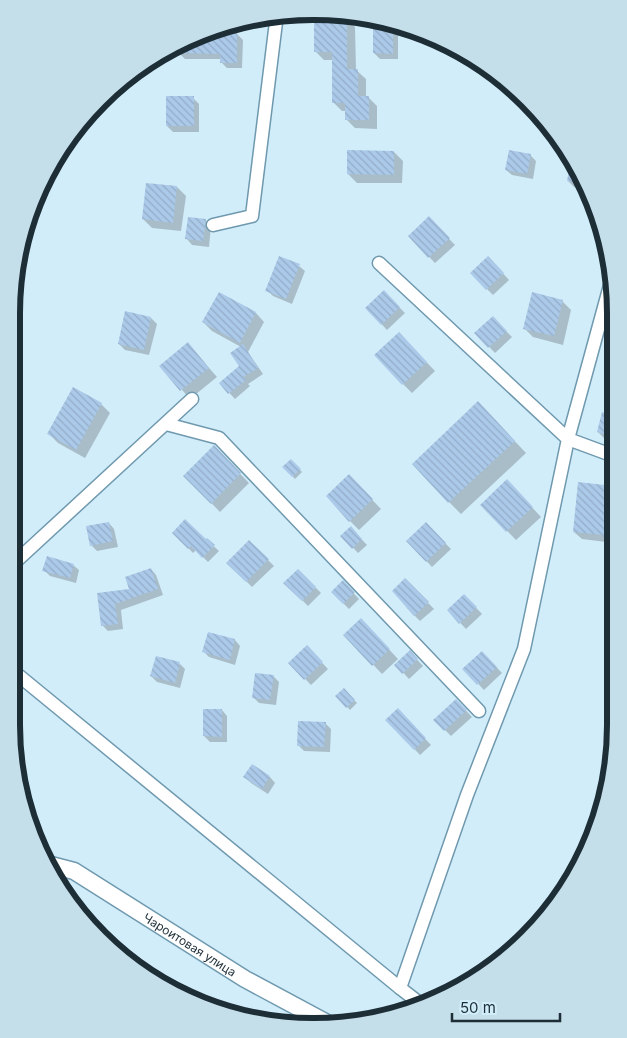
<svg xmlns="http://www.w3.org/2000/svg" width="627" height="1038" font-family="Inter,sans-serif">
<defs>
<pattern id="building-back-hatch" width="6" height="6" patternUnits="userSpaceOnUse" patternTransform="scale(1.25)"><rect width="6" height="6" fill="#abc9e9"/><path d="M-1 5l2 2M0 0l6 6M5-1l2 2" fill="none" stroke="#93adc8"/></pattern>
</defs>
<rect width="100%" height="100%" fill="#d2edfa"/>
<g fill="#0003">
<polygon points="315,18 347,19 355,27 356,70 366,79 366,97 368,97 377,106 377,129 355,128 346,119 346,111 342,111 333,102 333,60 324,60 315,51"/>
<polygon points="392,30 398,35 398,59 380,59 374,53"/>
<polygon points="216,34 237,34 243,40 242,68 227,68 221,62 221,59 185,59 179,53 179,46"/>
<polygon points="193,98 199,104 199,132 173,132 167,126"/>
<polygon points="394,152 403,161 402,183 357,183 348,174"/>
<polygon points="530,155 536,161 533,179 512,175 506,170"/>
<polygon points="571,162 576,163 587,189 574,187 568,181"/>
<polygon points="177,187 186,196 181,231 152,228 143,219"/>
<polygon points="429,218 455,245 435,263 409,236"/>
<polygon points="205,220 211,226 209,247 192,245 187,239"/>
<polygon points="488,257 509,280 493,295 471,273"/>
<polygon points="299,266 305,271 292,304 273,296 267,290"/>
<polygon points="384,292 405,313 387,330 367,308"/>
<polygon points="219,293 256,313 264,322 248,352 263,374 248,384 250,386 235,399 220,383 240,366 241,347 212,331 203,322"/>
<polygon points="562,301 571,310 563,345 533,337 524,328"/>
<polygon points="151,318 157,324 149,355 125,350 119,344"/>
<polygon points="493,318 512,337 495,353 476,333"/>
<polygon points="407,342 435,371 412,393 403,384"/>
<polygon points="188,344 217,377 190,399 161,366"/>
<polygon points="101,404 110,413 85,458 58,443 49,434"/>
<polygon points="490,415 526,453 461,514 449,502"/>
<polygon points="615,416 614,440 604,438 598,432"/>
<polygon points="214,447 249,483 220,512 185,476"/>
<polygon points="291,460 302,472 295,479 284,467"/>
<polygon points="579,483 614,487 614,543 582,539 574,532"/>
<polygon points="358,485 381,509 359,530 350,521"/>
<polygon points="516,490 541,517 516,540 482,505"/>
<polygon points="109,523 114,529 118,547 97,551 91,545"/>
<polygon points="426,524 451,549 432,567 408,541"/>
<polygon points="351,528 367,545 358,553 342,536"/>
<polygon points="174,533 206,541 207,540 219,551 208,562 196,550 193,553"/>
<polygon points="249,541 274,566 252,587 228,563"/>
<polygon points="73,565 79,570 76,583 50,576 44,570"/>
<polygon points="151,569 156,575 163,595 121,610 123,629 108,631 102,625 99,594 131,591"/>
<polygon points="298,570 321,593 308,606 285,583"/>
<polygon points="405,579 434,609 420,621 407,608"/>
<polygon points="343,582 359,599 349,609 332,592"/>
<polygon points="464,595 482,614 466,629 448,610"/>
<polygon points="370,629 398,659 382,674 345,635"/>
<polygon points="235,640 240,646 235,665 209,657 203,651"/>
<polygon points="307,647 328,669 311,685 290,663"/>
<polygon points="410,652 423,666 409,679 396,665"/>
<polygon points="482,652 502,673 484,690 464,669"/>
<polygon points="180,664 185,669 180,688 157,682 151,676"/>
<polygon points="273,676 279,682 276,705 259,703 253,697"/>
<polygon points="344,690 357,703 350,710 337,696"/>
<polygon points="456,700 472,717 451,736 435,720"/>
<polygon points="222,710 227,716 227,742 210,742 204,736"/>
<polygon points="398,710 431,745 420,755 387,720"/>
<polygon points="325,723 331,729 330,752 304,751 298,745"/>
<polygon points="252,766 270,777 275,783 268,794 251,783 245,777"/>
</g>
<g fill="url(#building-back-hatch)">
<polygon points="314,17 347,19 347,69 358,69 358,96 369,96 369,120 345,120 345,103 332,103 332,52 314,52"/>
<polygon points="373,28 393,28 393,54 373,53"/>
<polygon points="219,32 237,33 237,63 220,63 220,54 164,53 163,52"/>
<rect x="166" y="96" width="28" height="30"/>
<polygon points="347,150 394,151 394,175 347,174"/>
<polygon points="509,150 531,154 527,174 505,170"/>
<polygon points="571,158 575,163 585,185 567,181"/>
<polygon points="146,183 177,186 173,223 142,219"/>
<polygon points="429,216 450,238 428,258 408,236"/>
<polygon points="188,217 206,219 203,241 185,239"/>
<polygon points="279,256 300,264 286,299 265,291"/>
<polygon points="488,256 504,273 486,290 470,273"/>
<polygon points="384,290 400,307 381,325 365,308"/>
<polygon points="219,292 256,312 240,343 202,322"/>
<polygon points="532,292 563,300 554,336 523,329"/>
<polygon points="125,311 151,317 144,350 118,344"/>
<polygon points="493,316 507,331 488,348 474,333"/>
<polygon points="399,332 427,362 402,385 374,355"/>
<polygon points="188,342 209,368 180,391 159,366"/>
<polygon points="243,344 258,368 243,377 246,380 228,394 219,383 239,366 230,353"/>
<polygon points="73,387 102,403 76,450 47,434"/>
<polygon points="478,401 515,441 448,503 412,464"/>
<polygon points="602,412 615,415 614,437 597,432"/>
<polygon points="214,445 241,473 211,504 183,476"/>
<polygon points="291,459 301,469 292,477 282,467"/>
<polygon points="349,474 373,499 349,522 326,496"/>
<polygon points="507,479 533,507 506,532 480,505"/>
<polygon points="578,482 614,486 614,538 603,537 603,535 573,532"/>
<polygon points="185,519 206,539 207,538 215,545 202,558 191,546 188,549 172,533"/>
<polygon points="109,522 113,541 90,546 86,526"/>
<polygon points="426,522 446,543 426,562 406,541"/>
<polygon points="351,526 362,539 352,549 340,536"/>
<polygon points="249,540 269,559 246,582 226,563"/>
<polygon points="47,556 74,564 70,578 42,571"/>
<polygon points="151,568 158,589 115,604 118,624 101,626 97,593 129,589 125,577"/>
<polygon points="298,569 316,587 302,601 283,583"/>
<polygon points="405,578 429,602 414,616 392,591"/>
<polygon points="343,580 355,592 343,604 331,592"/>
<polygon points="464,594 477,607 459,624 447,610"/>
<polygon points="361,618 390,649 372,666 343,635"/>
<polygon points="208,632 235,639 230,660 202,652"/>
<polygon points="307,645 323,662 304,680 288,663"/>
<polygon points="410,650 418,659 402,674 394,665"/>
<polygon points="482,651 497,667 477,685 462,669"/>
<polygon points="156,656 180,662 175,683 150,676"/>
<polygon points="255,673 274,675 270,700 252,698"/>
<polygon points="344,688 355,700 346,708 335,696"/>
<polygon points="456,699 467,710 444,731 433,720"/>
<polygon points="398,708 426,738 414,750 385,720"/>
<polygon points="203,709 222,709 222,737 203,736"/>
<polygon points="298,721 326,722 324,747 297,746"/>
<polygon points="252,764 270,776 262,789 243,777"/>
</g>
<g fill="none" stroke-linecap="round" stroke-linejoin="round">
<g stroke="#6f99ae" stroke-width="15">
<g id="minor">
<polyline points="213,225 252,216 277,14"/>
<polyline points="379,263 568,439 524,649 467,795 400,988 422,1005"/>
<polyline points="612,278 568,439 614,456"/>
<polyline points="166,424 219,438 479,711"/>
<polyline points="12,565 192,399"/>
<polyline points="12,670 400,988"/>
</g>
</g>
<g stroke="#6f99ae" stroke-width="19">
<g id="tertiary">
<path id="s1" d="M51 865 74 871 245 979 329 1024"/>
</g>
</g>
<use href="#minor" stroke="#fff" stroke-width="12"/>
<use href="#tertiary" stroke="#fff" stroke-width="16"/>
</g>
<g text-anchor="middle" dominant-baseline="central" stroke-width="4.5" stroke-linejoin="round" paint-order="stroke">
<g font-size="12" fill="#1d2e37" stroke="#d2edfa">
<text stroke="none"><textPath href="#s1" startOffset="161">Чароитовая улица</textPath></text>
</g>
</g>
<path d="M0 0H627V1038H0ZM313 20H314A293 293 0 0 1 607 313V725A293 293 0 0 1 314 1018H313A293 293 0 0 1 20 725V313A293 293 0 0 1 313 20Z" fill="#c4deea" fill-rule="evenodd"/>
<path fill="none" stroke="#1d2e37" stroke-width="6" d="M313 20H314A293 293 0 0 1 607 313V725A293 293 0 0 1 314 1018H313A293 293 0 0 1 20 725V313A293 293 0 0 1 313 20Z"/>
<path d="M452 1013v8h108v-8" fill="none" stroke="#1d2e37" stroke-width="2.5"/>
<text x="460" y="1013" font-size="15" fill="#1d2e37" stroke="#d2edfa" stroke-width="4" paint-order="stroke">50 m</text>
</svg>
